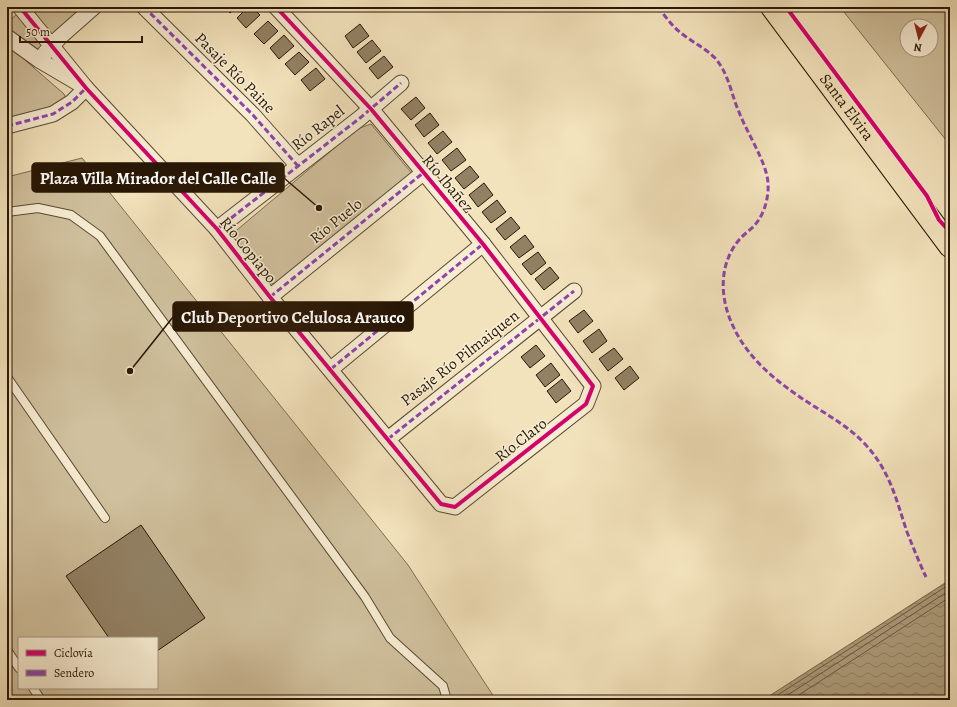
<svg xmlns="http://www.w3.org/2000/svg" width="957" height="707" font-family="Alegreya,serif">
<defs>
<pattern id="water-waves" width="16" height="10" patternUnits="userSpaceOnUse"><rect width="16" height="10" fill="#ae9e7e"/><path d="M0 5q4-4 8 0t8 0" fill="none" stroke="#8e8065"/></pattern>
</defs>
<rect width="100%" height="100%" fill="#f3e3bc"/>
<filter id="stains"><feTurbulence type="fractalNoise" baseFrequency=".005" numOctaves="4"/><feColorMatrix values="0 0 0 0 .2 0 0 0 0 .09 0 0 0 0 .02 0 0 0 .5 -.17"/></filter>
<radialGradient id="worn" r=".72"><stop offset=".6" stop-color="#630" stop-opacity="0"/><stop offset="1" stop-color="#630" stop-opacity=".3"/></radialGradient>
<g fill="#d0c09d" stroke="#7c6c51" fill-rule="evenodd">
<polygon points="25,7 87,7 26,61 64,94 68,102 7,119 7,23"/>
<path d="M840 7H950V145ZM907 26H931V50H907Z"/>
<polygon points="371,124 414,176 282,282 271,284 231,235 357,129"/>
<path d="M82 158 408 565 496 700H7V177ZM19 638H157V688H19Z"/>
</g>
<polygon fill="url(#water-waves)" stroke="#78684e" points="950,579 950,700 763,700 945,583"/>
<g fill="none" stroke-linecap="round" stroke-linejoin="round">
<g stroke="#6b5a42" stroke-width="1">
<polyline points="770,700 950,584"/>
<polyline points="780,700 950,590"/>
<polyline points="791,700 950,597"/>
</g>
</g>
<g fill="#928164" stroke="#281705">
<polygon points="225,7 237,7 230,13"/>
<polygon points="248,7 252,7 260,15 246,28 237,18"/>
<polygon points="268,21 278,31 264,44 254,34"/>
<polygon points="360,24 369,36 353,48 345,36"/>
<polygon points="284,35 294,46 279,59 270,48"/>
<polygon points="372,40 381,51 366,63 357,52"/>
<polygon points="299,52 309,62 295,75 285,64"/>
<polygon points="384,56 393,67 378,79 369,68"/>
<polygon points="316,68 325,79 310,91 301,80"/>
<polygon points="416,97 425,108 411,120 401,109"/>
<polygon points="430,113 439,125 424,137 415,125"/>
<polygon points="443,131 452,142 437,154 428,143"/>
<polygon points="457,148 466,160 451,171 442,160"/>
<polygon points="470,166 479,177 464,189 455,178"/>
<polygon points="484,183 493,195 478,207 469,195"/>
<polygon points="497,200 506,212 491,223 482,212"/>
<polygon points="511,217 520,228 505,240 496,229"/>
<polygon points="525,235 534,247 519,258 510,247"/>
<polygon points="538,252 546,263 531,275 522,264"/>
<polygon points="550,267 559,278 544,290 535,279"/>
<polygon points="584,310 593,321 578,333 569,321"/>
<polygon points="599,329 607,341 592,353 583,341"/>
<polygon points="536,345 545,356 530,368 521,357"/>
<polygon points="614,348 623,359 608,371 599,359"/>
<polygon points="551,363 560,375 545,387 536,375"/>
<polygon points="630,366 639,378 624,390 615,378"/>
<polygon points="562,379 571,391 556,403 547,391"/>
<polygon points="141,525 205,618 157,651 157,638 109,638 66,576"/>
</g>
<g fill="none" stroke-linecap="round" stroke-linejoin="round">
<g stroke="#5b4a33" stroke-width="10">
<g id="lane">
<polyline points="7,212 38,208 71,215 100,236 365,597 390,638 443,686 447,700"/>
<polyline points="7,377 105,518"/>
<polyline points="7,650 19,668"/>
<polyline points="33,688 41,700"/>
</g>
</g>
<g stroke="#5b4a33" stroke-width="17">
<g id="street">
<polyline points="20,7 86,88 217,229 270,297 441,504 455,507 586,404 593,386 483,244 371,109 276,7"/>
<polyline points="144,7 253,115 298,166"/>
<polyline points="7,37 39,60 78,83"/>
<polyline points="45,53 60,37 94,7"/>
<polyline points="7,126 53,114 72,102 86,88"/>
<polyline points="217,229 360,118 401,83"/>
<polyline points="270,297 423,173"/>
<polyline points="331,369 483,244"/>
<polyline points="388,439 574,291"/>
</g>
</g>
<g stroke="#281705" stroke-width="24">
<g id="primary">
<path id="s1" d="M772 7 950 246"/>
</g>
</g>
<use href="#lane" stroke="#f7edd3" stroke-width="8"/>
<use href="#street" stroke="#f7edd3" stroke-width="15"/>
<use href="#primary" stroke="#f3e3bc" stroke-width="22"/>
<g stroke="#8e44ad" stroke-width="3" stroke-dasharray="6 3" stroke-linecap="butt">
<polyline points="144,7 253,115 298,166"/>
<path d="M658 7C665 16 672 26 681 33 692 42 705 48 715 58 729 74 731 94 739 112 747 133 767 163 768 183 769 198 764 215 754 226 749 231 743 235 739 240 718 265 720 299 733 326 746 355 771 377 797 395 821 412 844 422 865 444 890 471 896 499 907 532 913 547 919 562 926 577"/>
<polyline points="7,126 53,114 72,102 86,88"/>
<polyline points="217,229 360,118 401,83"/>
<polyline points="270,297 423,173"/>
<polyline points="331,369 483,244"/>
<polyline points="388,439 574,291"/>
</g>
<g stroke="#f7edd3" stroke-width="6">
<g id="cycleway">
<polyline points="20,7 86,88 217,229 270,297 441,504 455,507 586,404 593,386 483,244 371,109 276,7"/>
<polyline points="786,7 927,196 939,220 950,232"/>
</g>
</g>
<use href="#cycleway" stroke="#d6006c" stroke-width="4"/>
</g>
<g text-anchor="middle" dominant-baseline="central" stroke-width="3" stroke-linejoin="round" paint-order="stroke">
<g font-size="16" fill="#281705" stroke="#f7edd3">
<text transform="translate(235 73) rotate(45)">Pasaje Río Paine</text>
<text stroke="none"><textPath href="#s1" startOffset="125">Santa Elvira</textPath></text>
<text transform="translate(318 128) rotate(-38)">Río Rapel</text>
<text transform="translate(448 184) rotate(50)">Río Ibañez</text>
<text transform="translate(336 221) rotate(-39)">Río Puelo</text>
<text transform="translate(248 250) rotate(51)">Río Copiapo</text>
<text transform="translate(460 358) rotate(-38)">Pasaje Río Pilmaiquen</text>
<text transform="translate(521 440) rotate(-38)">Río Claro</text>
</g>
</g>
<path fill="none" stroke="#281705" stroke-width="1.5" d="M319 208L284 178M130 371L173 317"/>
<g fill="#281705" stroke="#f7edd3" stroke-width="1.5">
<circle cx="319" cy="208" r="4"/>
<circle cx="130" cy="371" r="4"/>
</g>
<g fill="#281705" stroke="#281705" stroke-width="1.5">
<rect x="32" y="163" width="252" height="29" rx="4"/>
<rect x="173" y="302" width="240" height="29" rx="4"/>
</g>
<g font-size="17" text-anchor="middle" font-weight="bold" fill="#fff">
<text x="158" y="184">Plaza Villa Mirador del Calle Calle</text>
<text x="293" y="323">Club Deportivo Celulosa Arauco</text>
</g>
<rect width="957" height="707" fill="none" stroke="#f3e3bc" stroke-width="24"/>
<rect x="8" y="8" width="941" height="691" fill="none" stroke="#281705" stroke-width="2"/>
<rect x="12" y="12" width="933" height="683" fill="none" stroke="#281705"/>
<rect x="18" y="637" width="140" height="52" fill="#f7edd3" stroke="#a49781"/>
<rect x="26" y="650" width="20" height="6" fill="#d6006c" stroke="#a49781"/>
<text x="54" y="657" font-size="12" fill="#281705">Ciclovía</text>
<rect x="26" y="670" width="20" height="6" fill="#8e44ad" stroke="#a49781"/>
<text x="54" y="677" font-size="12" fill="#281705">Sendero</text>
<g transform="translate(919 38) rotate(187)"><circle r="19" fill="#f7edd3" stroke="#a49781"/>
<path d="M0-3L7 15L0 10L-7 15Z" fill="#8f2418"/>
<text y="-6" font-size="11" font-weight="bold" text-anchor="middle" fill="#281705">N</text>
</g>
<path d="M20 36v6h122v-6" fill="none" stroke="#281705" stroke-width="2"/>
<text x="26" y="36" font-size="12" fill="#281705" stroke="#f7edd3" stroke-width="3" paint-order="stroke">50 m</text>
<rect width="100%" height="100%" filter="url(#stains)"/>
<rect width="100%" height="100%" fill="url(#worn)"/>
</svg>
